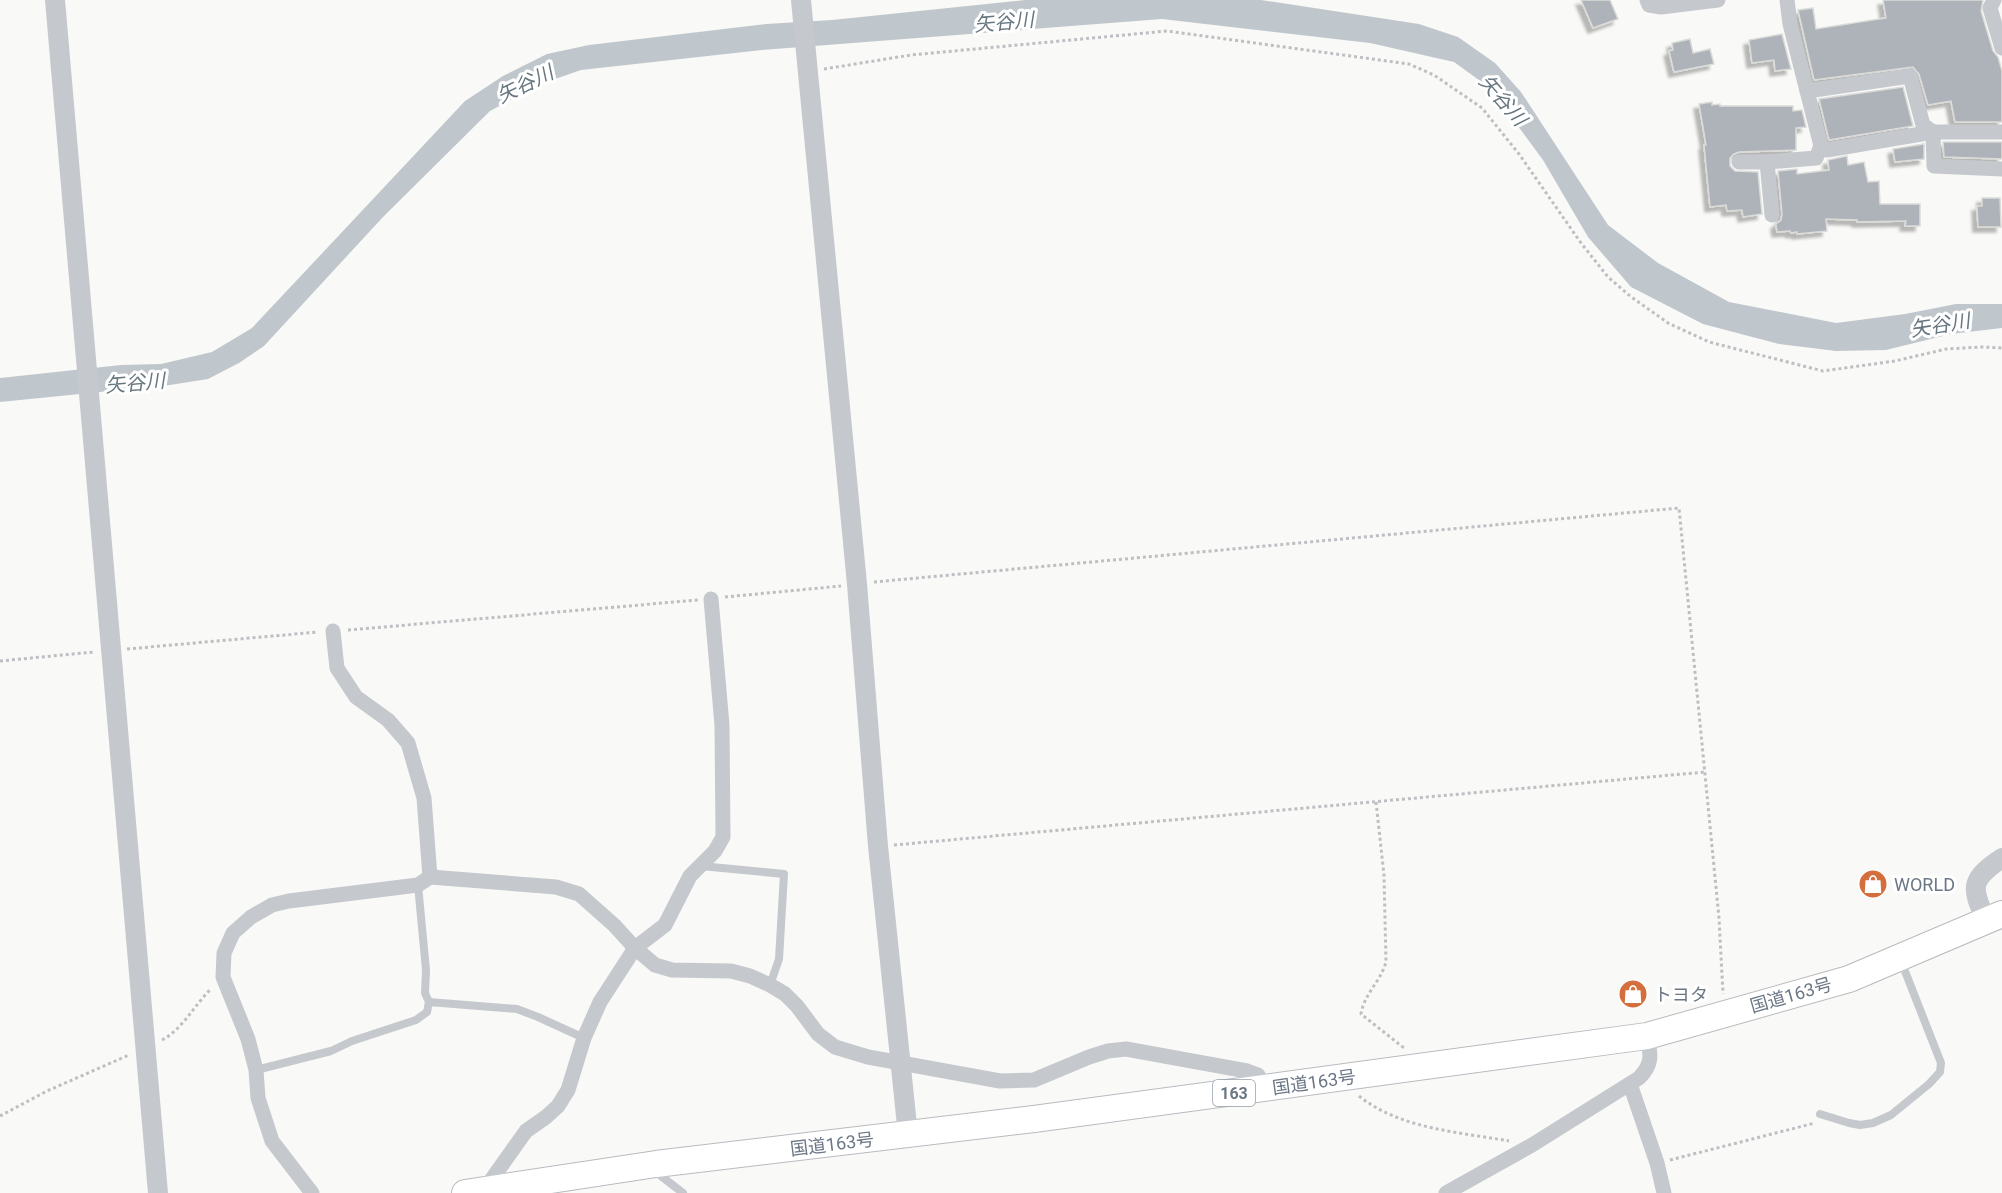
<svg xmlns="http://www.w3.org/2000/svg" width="2002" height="1193" font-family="Roboto,'Noto Sans JP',sans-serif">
<defs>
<filter id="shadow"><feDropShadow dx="-5" dy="5" stdDeviation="1.5" flood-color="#0004"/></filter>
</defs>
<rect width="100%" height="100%" fill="#f9f9f7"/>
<polygon fill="#c0c7cc" points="1025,0 1261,0 1419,24 1458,37 1495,63 1521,92 1608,225 1658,263 1729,302 1836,323 1905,314 1956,304 2002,304 2002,328 1951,334 1886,350 1836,351 1779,344 1703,324 1631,287 1588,237 1543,160 1490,88 1454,62 1370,43 1162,19 762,50 581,70 538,85 490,111 383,217 264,346 239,363 208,379 170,385 0,402 0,378 121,365 161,364 212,352 252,328 465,101 503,76 547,54 589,45 766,24 832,20"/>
<g fill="#adb3b9" stroke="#dbdbd9" stroke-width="1.5" filter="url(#shadow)">
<polygon points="1581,0 1610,0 1618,19 1593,28"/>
<polygon points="1883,0 1983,0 1981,11 1993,51 1998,57 2002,71 2002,122 1955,122 1951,101 1928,105 1919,74 1913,67 1814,80 1798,10 1813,8 1816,29 1886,18"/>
<polygon points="1782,34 1791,69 1775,71 1774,60 1752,63 1749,40"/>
<polygon points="1690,39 1693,53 1710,49 1714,64 1674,72 1669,51 1673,50 1672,43"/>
<polygon points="1903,87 1913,126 1829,140 1819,99"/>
<polygon points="1712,102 1712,105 1720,104 1720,106 1793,106 1793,111 1802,110 1806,127 1796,128 1796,150 1739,152 1734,154 1730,158 1730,166 1735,171 1758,172 1762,214 1743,217 1742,210 1727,211 1726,205 1710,207 1704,145 1706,145 1699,104"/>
<polygon points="1943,142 2002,142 2002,159 1944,157"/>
<polygon points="1924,144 1924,159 1895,162 1893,149"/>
<polygon points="1847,156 1848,165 1864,162 1868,182 1879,181 1880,204 1920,204 1920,226 1905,226 1906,221 1857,222 1857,220 1826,219 1827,231 1797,234 1797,232 1791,233 1790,231 1777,232 1776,224 1781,220 1782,214 1778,171 1797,169 1797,174 1829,170 1828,160"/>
<polygon points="1982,198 2000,198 2001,227 1978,227 1977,206 1982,206"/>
</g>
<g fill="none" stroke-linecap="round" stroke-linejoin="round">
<g stroke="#b8bbbe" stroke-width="28">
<polyline id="trunk" points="465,1193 656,1164 1034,1119 1647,1036 1849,979 2002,914"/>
</g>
<g stroke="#bdbfc2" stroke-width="3" stroke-dasharray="3 3" stroke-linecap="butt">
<polyline points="824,69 911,55 1167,31 1409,64 1434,75 1482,108 1519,154 1581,243 1608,277 1630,296 1668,323 1709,342 1823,371 1895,361 1946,349 1982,347 2002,348"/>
<polyline points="874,582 1679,508 1719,918 1723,994"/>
<polyline points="725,597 841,586"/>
<polyline points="348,630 698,600"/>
<polyline points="127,649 318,632"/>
<polyline points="0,661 94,652"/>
<path d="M1376 802 1384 875 1386 962C1381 981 1364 994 1361 1014L1404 1048"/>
<polyline points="894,845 1705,772"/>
<path d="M162 1040C183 1029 195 1004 211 989"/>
<path d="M1359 1096C1400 1129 1459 1132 1509 1141"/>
<polyline points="0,1116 47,1091 129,1055"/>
<polyline points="1670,1160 1815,1123"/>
</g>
<g stroke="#c5c8cc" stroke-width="8">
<polyline points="701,866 784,874 779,959 770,985"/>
<polyline points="418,885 426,970 425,993 429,1002"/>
<polyline points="256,1070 331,1051 352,1041 416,1020 427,1012 429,1002 517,1009 538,1017 584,1038"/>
<polyline points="1820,1114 1849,1123 1860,1125 1873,1123 1891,1115 1929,1084 1940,1072 1941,1063 1901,961"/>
<polyline points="658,1168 661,1176 683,1193"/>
</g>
<g stroke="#c5c8cc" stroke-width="15">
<polyline points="1647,0 1649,5 1661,7 1718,0"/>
<polyline points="1787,0 1790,24 1821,146 1827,150 1933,132 2002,132"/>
<polyline points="1994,0 1990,8 2002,48"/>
<polyline points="1807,91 1910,76 1923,125 1933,132 1934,166 2002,169"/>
<polyline points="1739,162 1767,162 1816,158 1821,146"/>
<polyline points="1767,162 1772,215"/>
<polyline points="333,631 337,668 356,697 388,720 408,743 424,798 430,877"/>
<polyline points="1630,1084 1657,1163 1664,1193"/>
<polyline points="312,1193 272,1141 258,1098 256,1070 248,1039 223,977 224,953 233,933 251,917 272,905 289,901 418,885 430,877 556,887 579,894 614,925 635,948 655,965 672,970 731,971 750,976 770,985 785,994 797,1006 818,1034 835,1047 868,1057 1000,1081 1034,1080 1089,1057 1108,1051 1126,1049 1247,1071 1258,1075 1265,1089"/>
<polyline points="482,1193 526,1131 546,1117 558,1106 568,1090 584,1038 600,1002 635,948 665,925 690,876 715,851 723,837 722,725 711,599"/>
<path d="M1446 1193 1532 1145 1639 1078C1653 1064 1651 1055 1647 1036"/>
</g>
<g stroke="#c5c8cc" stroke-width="20">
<polyline points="55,0 158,1193"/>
<polyline points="801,0 857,584 878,846 908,1135"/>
<path d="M1986 920C1970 886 1971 879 2002 858"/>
</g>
<use href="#trunk" stroke="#fff" stroke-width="26"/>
</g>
<defs>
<g id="shop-disc" transform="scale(1.5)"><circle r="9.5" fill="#d46e3c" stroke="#fff"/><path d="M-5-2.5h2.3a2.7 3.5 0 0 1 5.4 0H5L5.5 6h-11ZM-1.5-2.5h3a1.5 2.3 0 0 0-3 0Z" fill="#fff"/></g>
</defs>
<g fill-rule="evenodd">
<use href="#shop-disc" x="1873" y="884"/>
<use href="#shop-disc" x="1633" y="994"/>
</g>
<g text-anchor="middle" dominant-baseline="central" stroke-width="6" stroke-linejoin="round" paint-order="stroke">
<rect fill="#fff" stroke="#97a0aa" stroke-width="1.5" x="1213" y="1080" width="42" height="26" rx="4.5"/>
<g font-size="16" font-weight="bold" fill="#6b7785">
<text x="1234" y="1093">163</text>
</g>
<g font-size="18" fill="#6b7785" stroke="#fff" text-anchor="start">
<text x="1894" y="884">WORLD</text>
<text x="1654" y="994">トヨタ</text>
</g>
<g font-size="18" fill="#6b7785" stroke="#fff">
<text transform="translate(1791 995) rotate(-16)">国道163号</text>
<text transform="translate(1314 1082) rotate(-8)">国道163号</text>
<text transform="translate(832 1144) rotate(-7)">国道163号</text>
</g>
<g font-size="20" font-style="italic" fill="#677780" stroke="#fff">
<text transform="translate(1004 22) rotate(-5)">矢谷川</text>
<text transform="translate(525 84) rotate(-26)">矢谷川</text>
<text transform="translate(1503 100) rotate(49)">矢谷川</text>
<text transform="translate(1940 325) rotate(-9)">矢谷川</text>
<text transform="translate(135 383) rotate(-5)">矢谷川</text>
</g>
</g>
</svg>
